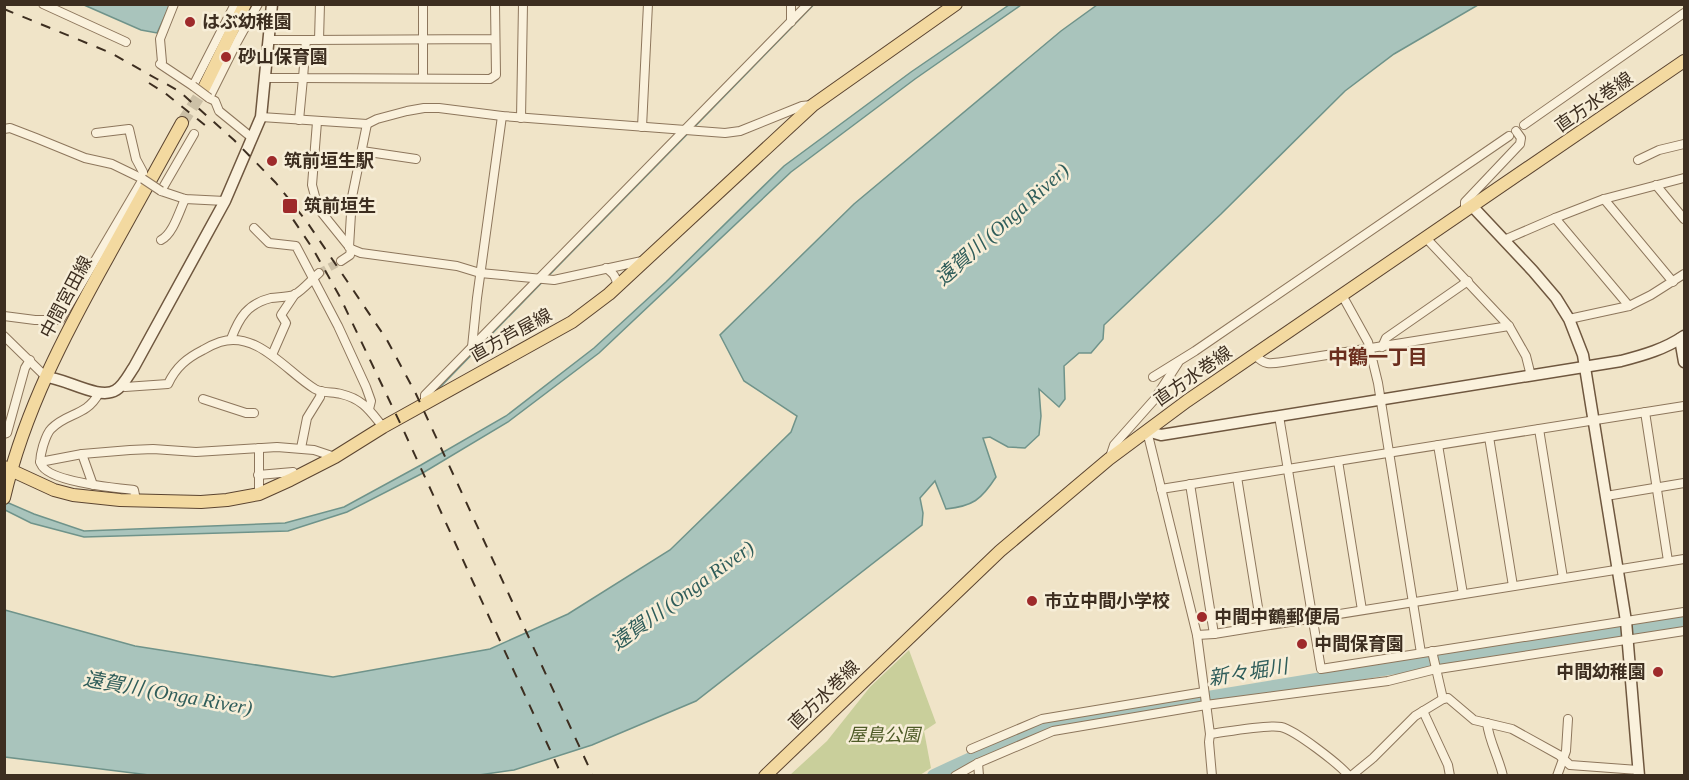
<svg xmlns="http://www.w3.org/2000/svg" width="1689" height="780" font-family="'Times New Roman','Noto Sans JP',serif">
<rect width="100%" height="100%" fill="#f0e4c8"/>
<polygon fill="#c9cf9b" points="909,650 936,723 924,731 931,768 920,775 790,775 827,741 870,687"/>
<g fill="#a9c4bc" stroke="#6f938a" stroke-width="1.5">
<polygon points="84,5 170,4 170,5 157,33 141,30"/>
<polygon points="1009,5 1021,5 915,79 791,172 599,353 508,422 421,474 347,512 288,531 84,537 31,523 5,510 4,501 34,514 84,531 285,523 344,507 421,465 506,416 594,348 666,282 784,166 911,72"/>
<path d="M1097 5H1478L1394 54 1345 91 1221 214 1104 325 1103 339 1091 353H1079L1064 366 1065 399 1059 407 1039 389 1041 416 1039 435 1025 448 1008 447 990 437 983 438 996 477C981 500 973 506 946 509L935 481 920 498 923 513 922 525 696 701 592 745 514 770 479 775 157 776 5 757V610L135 646 333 677 490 649 568 614 670 550 791 432 797 416 744 381 720 335 854 204 1061 31Z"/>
</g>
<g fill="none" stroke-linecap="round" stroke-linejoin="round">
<g stroke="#6f938a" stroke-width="2">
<polyline points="693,128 814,4"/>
<polyline points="546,278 689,132"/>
<polyline points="435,392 542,282"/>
</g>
<polyline stroke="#a9c4bc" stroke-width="14" points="934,776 1045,725 1389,668 1684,622"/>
<polyline stroke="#ccc0a6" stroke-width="8" stroke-dasharray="8 4" stroke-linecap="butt" points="319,273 341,261"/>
<polyline stroke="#ccc0a6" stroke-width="12" stroke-dasharray="12 6" stroke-linecap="butt" points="182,123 203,90"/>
<g stroke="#8d765c" stroke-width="10">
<g id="street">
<polyline points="43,4 126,42"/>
<polyline points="174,4 160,39 162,62 160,64 193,86 235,4"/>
<polyline points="423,4 423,78"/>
<polyline points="495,4 496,75 490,79 303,78 306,40 495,39"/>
<polyline points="791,4 791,22"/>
<polyline points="269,40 306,40"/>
<polyline points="319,40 320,4"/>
<polyline points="265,78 303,78 299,120"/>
<polyline points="261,117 367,124 377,119 407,111 424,108 439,108 502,116 725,133 740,131 802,106 811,105"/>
<polyline points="521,118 523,4"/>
<polyline points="317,122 312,185 316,200 322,213 351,249 361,253 457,266 480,273 554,280 642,261"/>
<polyline points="1524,125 1684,13"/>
<polyline points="642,127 648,4"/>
<polyline points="4,129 10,128 36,138 85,158 112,164 143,179"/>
<polyline points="194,134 161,191 185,199 225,201"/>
<polyline points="251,137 219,111 215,101 209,98 237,42 258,4"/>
<polyline points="362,151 416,159"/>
<polyline points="1638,160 1659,150 1684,144"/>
<polyline points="1656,185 1684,219"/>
<polyline points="1604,199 1673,282"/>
<polyline points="1465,211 1465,202 1520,144 1521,138 1516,131"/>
<polyline points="1555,218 1629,306"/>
<polyline points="254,228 269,243 296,246 338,326 366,387 371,401 369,409"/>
<polyline points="1426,238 1509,326 1526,356 1531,376"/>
<path d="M161 240C173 234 179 212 185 199"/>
<polyline points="1504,240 1555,218 1604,199 1684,178"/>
<polyline points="349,247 352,197 367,124"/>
<polyline points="341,261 350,255 351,249"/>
<path d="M606 268C613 273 617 277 617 286"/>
<polyline points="1342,295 1368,342 1378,383 1421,653"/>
<polyline points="4,316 35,320 60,320 143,179 143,172 136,159 129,129 96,133"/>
<polyline points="1569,319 1629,306 1651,295 1684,274"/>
<polyline points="4,336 46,377"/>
<path d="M231 339C239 318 247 304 271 298 278 297 288 297 294 295 302 291 312 279 319 273"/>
<polyline points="472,347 477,298 502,116"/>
<polyline points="1382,347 1386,338 1468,281"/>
<polyline points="272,355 286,323 281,315 295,294"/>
<path d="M1255 355C1264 365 1270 364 1283 362L1509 326"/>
<polyline points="1153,377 1195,351 1509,136"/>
<path d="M122 384 125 387 168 384C176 367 187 358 203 350 208 347 214 344 220 342 257 330 287 372 315 389 322 393 333 392 341 394 363 399 370 411 383 427"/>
<path d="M99 393C86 417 67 412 51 429 47 433 45 440 43 446 42 451 39 458 41 464 48 482 116 488 134 490L136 500"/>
<polyline points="203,399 246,413 254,413"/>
<polyline points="425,404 425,395 808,4"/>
<polyline points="1645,412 1668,561"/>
<polyline points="1279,416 1321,669 1684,612"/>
<polyline points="1539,429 1563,578"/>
<polyline points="1147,431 1197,635 1210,734 1209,742 1212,776"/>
<polyline points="4,434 7,433 25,368 30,360"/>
<polyline points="1489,437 1513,586"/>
<polyline points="1438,445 1463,594"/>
<polyline points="301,448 307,418 320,397 321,391"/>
<polyline points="82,454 93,485"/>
<polyline points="1110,457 1114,445 1154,400 1178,363"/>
<polyline points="1338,461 1362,610"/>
<polyline points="40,462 82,454 130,450 153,449 196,452 277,447 314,450 335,457"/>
<polyline points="258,475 293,472"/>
<polyline points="1237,477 1261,626"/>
<polyline points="1190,484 1214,634"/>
<polyline points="1161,489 1684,406"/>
<polyline points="259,494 259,448"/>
<polyline points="1606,496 1684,483"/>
<polyline points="1197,635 1214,634 1684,559"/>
<polyline points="1432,651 1443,699"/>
<polyline points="1423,711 1448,765 1450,776"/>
<path d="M1487 723C1489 741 1499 758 1503 776"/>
<path d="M1210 734C1226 732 1267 724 1281 727 1295 730 1339 764 1349 776"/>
<polyline points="971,749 1042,719 1204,692"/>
<polyline points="978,763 979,776"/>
<polyline points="955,776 978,763 1053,731 1206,705 1388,681 1432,670 1684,631"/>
<polyline points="1351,776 1373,758 1415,716 1443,699 1448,698 1474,720 1512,729 1559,755 1570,765 1638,770"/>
<polyline points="1557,776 1566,751 1568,719"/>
</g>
</g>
<g stroke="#6f573f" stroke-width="13">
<g id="secondary">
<polyline points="1472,206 1533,271 1556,298 1569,319 1583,355 1626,621 1639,776"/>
<polyline points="1680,339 1684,362"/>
<path d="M46 377C65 378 100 401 116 390 124 385 129 374 134 367L225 201 261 117 272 4"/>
<path d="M1147 431 1161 435 1621 361C1644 355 1665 349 1684 336"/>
</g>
</g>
<g stroke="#5b4430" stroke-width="14">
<g id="primary">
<polyline points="203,90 245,4"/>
<polyline points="4,467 54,490 73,495 120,500 201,502 227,500 259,494 290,480 335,457 383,427 572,322 609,294 813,105 956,4"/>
<path d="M4 498C24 411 66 332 109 255 133 211 158 167 182 123"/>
<polyline points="765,776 1000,551 1109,459 1187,401 1684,61"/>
</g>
</g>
<use href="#street" stroke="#faf1dc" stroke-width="8"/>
<use href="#secondary" stroke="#faf1dc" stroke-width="10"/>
<use href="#primary" stroke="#f3d9a0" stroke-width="12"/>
<g stroke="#3d2e20" stroke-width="2" stroke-dasharray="10 10" stroke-linecap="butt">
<polyline points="4,9 111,53 157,79 179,91 234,140 276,183 307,222 387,340 416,394 593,776"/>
<polyline points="149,83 165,93 206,126"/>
<polyline points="282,203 313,249 340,297 402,427 562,776"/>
</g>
<g stroke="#8d765c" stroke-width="10" stroke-linecap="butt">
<g id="street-bridge">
<polyline points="193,86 209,98"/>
<polyline points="143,179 161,191"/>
</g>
</g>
<use href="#street-bridge" stroke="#faf1dc" stroke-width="8"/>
</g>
<g fill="#9e2a2b" stroke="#f7eed8" stroke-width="2">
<circle cx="190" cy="22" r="6"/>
<circle cx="226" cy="57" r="6"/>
<circle cx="272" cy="161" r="6"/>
<rect x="282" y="198" width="16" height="16" rx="3"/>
<circle cx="1032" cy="601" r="6"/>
<circle cx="1202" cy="617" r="6"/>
<circle cx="1302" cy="644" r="6"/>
<circle cx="1658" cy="672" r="6"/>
</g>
<g text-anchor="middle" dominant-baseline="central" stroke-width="5" stroke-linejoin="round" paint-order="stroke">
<g font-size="18" font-weight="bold" fill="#3d2e20" stroke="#f7eed8" text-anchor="start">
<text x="202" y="22">はぶ幼稚園</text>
<text x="238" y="57">砂山保育園</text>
<text x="284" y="161">筑前垣生駅</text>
<text x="304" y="206">筑前垣生</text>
<text x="1044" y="601">市立中間小学校</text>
<text x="1214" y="617">中間中鶴郵便局</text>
<text x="1314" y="644">中間保育園</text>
<text x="1646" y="672" text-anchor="end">中間幼稚園</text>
</g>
<g font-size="18" fill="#3d2e20" stroke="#f7eed8">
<text transform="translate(1594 102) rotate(-35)">直方水巻線</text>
<text transform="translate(66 297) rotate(-62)">中間宮田線</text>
<text transform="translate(511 335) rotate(-29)">直方芦屋線</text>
<text transform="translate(1193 376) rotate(-35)">直方水巻線</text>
<text transform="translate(824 695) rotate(-44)">直方水巻線</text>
</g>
<g font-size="18" font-style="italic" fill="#4d5a26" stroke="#f7eed8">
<text x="884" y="735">屋島公園</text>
</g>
<g font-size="20" font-style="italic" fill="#2f5d5a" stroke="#f7eed8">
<text transform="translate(1002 224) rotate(-42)">遠賀川 (Onga River)</text>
<text transform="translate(682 595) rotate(-36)">遠賀川 (Onga River)</text>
<text transform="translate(1248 672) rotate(-9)">新々堀川</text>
<text transform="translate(168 693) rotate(10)">遠賀川 (Onga River)</text>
</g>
<g font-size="20" font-weight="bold" fill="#6b2e1e" stroke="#f7eed8">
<text x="1378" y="357">中鶴一丁目</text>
</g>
</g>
<rect width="1689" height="780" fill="none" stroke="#3d2e20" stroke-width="12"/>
</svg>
